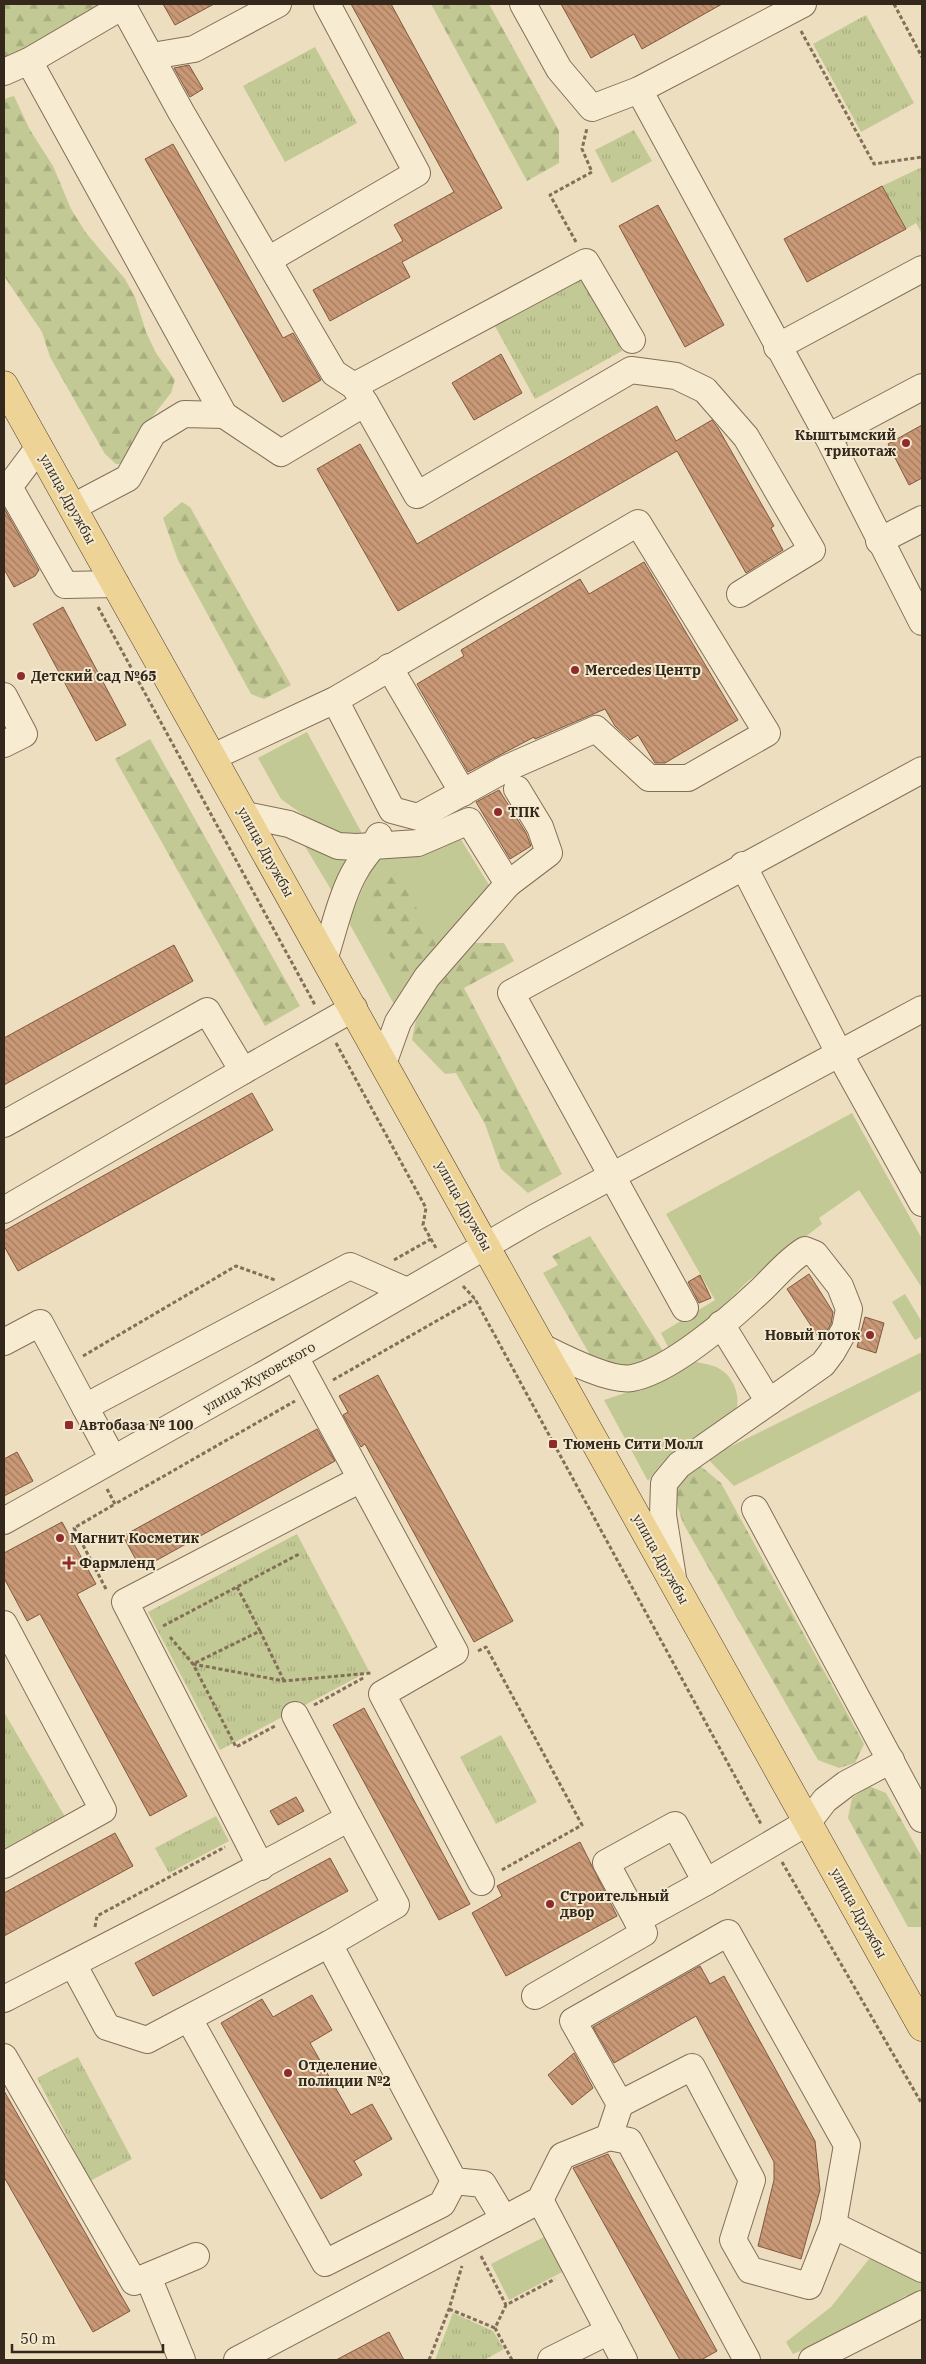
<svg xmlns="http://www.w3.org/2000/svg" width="926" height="2364" font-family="'IBM Plex Serif',serif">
<defs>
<pattern id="forest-firs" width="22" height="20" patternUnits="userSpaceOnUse" patternTransform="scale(1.25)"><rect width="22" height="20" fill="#c3c994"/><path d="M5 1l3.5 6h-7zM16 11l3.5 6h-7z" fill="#a8ad7f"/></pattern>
<pattern id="park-tufts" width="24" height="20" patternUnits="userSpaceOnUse" patternTransform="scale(1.25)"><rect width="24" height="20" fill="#c3c994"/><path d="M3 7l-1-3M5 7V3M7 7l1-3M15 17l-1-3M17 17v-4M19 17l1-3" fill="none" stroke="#a8ad7f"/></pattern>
<pattern id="building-back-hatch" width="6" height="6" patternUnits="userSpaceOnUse" patternTransform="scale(1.25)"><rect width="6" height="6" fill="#c99876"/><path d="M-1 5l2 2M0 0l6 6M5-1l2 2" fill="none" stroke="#a47c60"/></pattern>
</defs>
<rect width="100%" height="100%" fill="#ecdebf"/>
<g fill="#c3c994">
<polygon points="307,732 364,837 347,837 316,824 281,799 258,758"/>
<polygon points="300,838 350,860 333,893"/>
<polygon points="460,838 489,885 395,1006 348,921 375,861"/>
<polygon points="852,1113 922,1239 922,1288 859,1190 819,1218 822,1224 748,1281 688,1340 670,1351 661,1333 715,1300 666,1214"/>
<polygon points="905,1294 922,1322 922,1336 915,1340 892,1302"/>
<polygon points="922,1352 922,1390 734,1486 707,1458"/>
<path d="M696 1362C706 1364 716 1365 724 1372 736 1381 743 1405 732 1417 726 1424 710 1428 702 1433 679 1444 662 1460 648 1481L604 1400 668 1379Z"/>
<polygon points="548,2235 566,2270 509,2300 491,2264"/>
<polygon points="873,2254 922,2276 922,2289 914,2295 905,2296 841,2334 793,2354 786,2342 831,2307"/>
</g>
<g fill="url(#forest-firs)">
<polygon points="4,4 115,4 4,60"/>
<polygon points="431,4 489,4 559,131 559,163 527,181"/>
<polygon points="14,96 30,130 53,166 71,209 86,233 125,279 135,297 146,332 156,353 175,380 171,393 145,426 124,464 116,464 105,454 50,357 42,332 4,276 4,99"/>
<polygon points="182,502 190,507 291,685 264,699 251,694 178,560 163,518"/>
<polygon points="150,739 300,1006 265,1026 115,759"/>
<polygon points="379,876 399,878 437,943 405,980 381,942 366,900"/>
<polygon points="468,943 504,943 514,961 464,988 562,1174 528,1193 501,1169 485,1124 456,1073 445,1074 412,1040 420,998"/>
<polygon points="590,1236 663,1351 628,1369 607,1366 590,1355 543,1273 558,1265 552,1256"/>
<path d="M698 1464 721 1483 864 1744 855 1763 839 1768 818 1760 683 1523C672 1490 671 1487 698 1464Z"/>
<polygon points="869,1786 886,1793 922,1857 922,1927 908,1927 848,1818 852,1798"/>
</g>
<g fill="url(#park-tufts)">
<polygon points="866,15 914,103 861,132 813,44"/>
<polygon points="315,47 357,123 285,162 243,86"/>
<polygon points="634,130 652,161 612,183 595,150"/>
<polygon points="922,167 922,234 916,223 906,229 882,186"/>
<polygon points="582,278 622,351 535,399 495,326"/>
<polygon points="297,1534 369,1671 220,1750 148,1612"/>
<polygon points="4,1712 68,1822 4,1859"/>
<polygon points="501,1735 537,1802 496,1824 460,1757"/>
<polygon points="216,1816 229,1841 169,1873 155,1848"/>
<polygon points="78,2057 132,2159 90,2181 37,2078"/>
<polygon points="453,2313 493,2331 504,2349 484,2360 435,2360"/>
</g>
<g fill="url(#building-back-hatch)" stroke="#82593f">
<polygon points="163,4 214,4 175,25"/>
<polygon points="351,4 391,4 502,208 402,262 410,277 330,321 313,290 403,241 394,225 454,192"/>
<polygon points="561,4 722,4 642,49 634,34 591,58"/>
<polygon points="189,65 203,89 190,97 174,68"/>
<polygon points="173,144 283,338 293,333 321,380 283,402 145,159"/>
<polygon points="882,186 906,229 807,282 784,239"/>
<polygon points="658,205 724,325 685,347 619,226"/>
<polygon points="501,354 522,393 474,420 452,383"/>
<polygon points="657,406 676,441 712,420 718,428 774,526 771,528 783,550 746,573 677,451 398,611 317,469 360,444 417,544"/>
<polygon points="922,425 922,478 909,485 888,444"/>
<polygon points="4,508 39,570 35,576 14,587 4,569"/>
<polygon points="644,562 738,720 665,763 655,763 638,735 630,740 615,726 605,709 535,739 534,737 468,772 417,684 464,656 461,650 580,579 589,594"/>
<polygon points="63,607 126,725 96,741 33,624"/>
<polygon points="499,790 526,833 531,846 510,859 476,802"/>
<polygon points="174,945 193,981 4,1085 4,1038"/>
<polygon points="252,1093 273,1130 18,1271 4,1246 4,1231"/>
<polygon points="809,1274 833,1312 831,1324 825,1334 819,1338 787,1289"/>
<polygon points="700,1275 711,1298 699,1303 688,1282"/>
<polygon points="865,1317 884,1323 876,1353 857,1347"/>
<polygon points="378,1375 513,1621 474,1642 365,1444 361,1447 343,1415 348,1412 339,1396"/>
<polygon points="317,1429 335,1461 141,1569 123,1536"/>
<polygon points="17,1452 33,1481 4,1496 4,1459"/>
<polygon points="62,1522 96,1584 77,1594 187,1796 150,1816 40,1614 27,1621 4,1578 4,1553"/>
<polygon points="364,1708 470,1904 439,1920 333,1725"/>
<polygon points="296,1797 304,1811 278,1825 270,1811"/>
<polygon points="115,1833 133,1866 4,1936 4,1893"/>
<polygon points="580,1842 617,1916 506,1976 472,1913 502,1896 497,1886"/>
<polygon points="330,1858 348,1891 153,1996 135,1963"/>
<polygon points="700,1966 710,1984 724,1976 815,2141 820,2190 801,2259 758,2246 774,2180 774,2162 696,2016 614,2063 593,2027"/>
<polygon points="312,1995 332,2030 310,2043 351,2115 372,2104 392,2139 354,2161 362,2175 321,2199 221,2023 262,1999 273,2017"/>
<polygon points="574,2053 593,2088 572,2105 548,2075"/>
<polygon points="4,2091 130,2311 93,2332 4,2177"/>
<polygon points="608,2154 717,2351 701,2360 680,2360 573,2168"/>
<polygon points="389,2332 404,2360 336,2360"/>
</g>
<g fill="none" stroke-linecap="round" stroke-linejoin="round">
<g stroke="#836f58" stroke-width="28">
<g id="minor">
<polyline points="523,4 559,69 592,108 639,90 803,4"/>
<polyline points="123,6 181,112 334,373 354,386 365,403"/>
<polyline points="152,56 194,49 278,4"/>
<polyline points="29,61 224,415"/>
<polyline points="4,72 29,61 123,6 124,4"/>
<polyline points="639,90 828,437 922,622"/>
<polyline points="268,260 417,173 327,4"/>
<polyline points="777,347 922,269"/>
<polyline points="354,386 586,262 632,340"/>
<polyline points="828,437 922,387"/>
<polyline points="39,447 9,487 65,585 116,584"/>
<polyline points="73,507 128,478 153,433 184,414 224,415 281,453 365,403 417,495 631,370 676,376 705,390 746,437 812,550 740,594"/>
<polyline points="879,541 922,519"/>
<polyline points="389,667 463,793"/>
<polyline points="4,696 24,734 4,744"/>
<polyline points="213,757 335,700 638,523 767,733 688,778 649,778 596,729 507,768 418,817 392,810 335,700"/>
<polyline points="245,815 289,824 338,846 357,847 418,843 469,821 508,884"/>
<polyline points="743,865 839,1053 922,1203"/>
<path d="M325 957C334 929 342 892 357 868 364 856 373 848 379 836"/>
<polyline points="384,1061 398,1022 427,977 508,884 549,853 540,827 517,789"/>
<polyline points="4,1124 207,1011 243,1071 354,1008"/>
<polyline points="4,1210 243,1071"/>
<polyline points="685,1308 511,993 922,770"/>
<polyline points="721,1324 769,1402"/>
<polyline points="4,1342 40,1323 85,1407"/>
<path d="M542 1347C562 1357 610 1382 632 1378 671 1371 731 1318 760 1291 775 1277 787 1261 805 1250L815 1254 840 1286 849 1309 845 1329 832 1352 823 1364 679 1465 664 1483 663 1515 673 1578"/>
<polyline points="295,1357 455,1652 382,1694 481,1882"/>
<polyline points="113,1459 85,1407 350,1266 407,1291"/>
<polyline points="755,1509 922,1819"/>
<polyline points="4,1521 268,1372 534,1218 922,1009"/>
<polyline points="4,1624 103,1810 4,1865"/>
<polyline points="295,1715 349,1818"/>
<polyline points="261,1867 125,1602 361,1479"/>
<polyline points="637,1920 706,1882"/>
<polyline points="329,1944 454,2181 483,2184 504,2219"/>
<polyline points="535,1996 644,1933 606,1863 675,1825 706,1882 808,1822 825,1800 846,1784 891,1760"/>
<path d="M4 1999C119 1940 235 1881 349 1818L396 1905 329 1944 147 2040 107 2027 73 1964"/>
<polyline points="189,2019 325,2263 442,2204 454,2181"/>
<polyline points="4,2057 134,2282 196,2256"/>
<polyline points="620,2104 692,2067 752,2180 733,2240 750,2270 809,2286 833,2225"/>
<polyline points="609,2137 629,2141 747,2360"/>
<polyline points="540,2200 624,2360"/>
<polyline points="148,2277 182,2360"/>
<polyline points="237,2360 540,2200 562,2156 609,2137 620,2104 573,2021 728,1933 847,2145 833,2225 922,2269"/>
<polyline points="551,2360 609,2331"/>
<polyline points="812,2360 922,2304"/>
</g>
</g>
<g stroke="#513d2d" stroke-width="29">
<polyline id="major" points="4,385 922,2027"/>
</g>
<g stroke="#836f58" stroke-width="3" stroke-dasharray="4 2.5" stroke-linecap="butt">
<polyline points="894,4 922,57"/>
<polyline points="801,31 874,164 922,157"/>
<polyline points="576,242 550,195 592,172 582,149 587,128"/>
<polyline points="98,607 315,1005"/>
<polyline points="336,1043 426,1208 423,1225 436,1248"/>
<polyline points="394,1260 431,1239"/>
<polyline points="463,1286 475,1299 761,1824"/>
<polyline points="83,1356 236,1266 275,1280"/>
<polyline points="333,1380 475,1299"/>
<polyline points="107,1489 115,1504 295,1401"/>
<polyline points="237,1587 260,1631"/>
<polyline points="106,1589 74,1528 115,1504"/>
<polyline points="163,1626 301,1553"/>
<polyline points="170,1637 193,1664 236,1747 275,1726"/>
<polyline points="478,1651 486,1647 582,1825 500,1871"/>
<polyline points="284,1681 260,1631 193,1664 284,1681 371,1673"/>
<polyline points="314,1705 365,1677"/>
<polyline points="782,1862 922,2104"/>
<polyline points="95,1927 97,1916 225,1847"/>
<polyline points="481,2256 506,2305"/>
<polyline points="449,2309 495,2328"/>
<polyline points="429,2360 449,2309 462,2266"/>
<polyline points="512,2360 495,2328 506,2305 555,2279"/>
</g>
<use href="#minor" stroke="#f7ecd2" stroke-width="26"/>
<use href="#major" stroke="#eed397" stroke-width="28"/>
</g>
<g fill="#902b2c" stroke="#f3e9ce" stroke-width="2">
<circle cx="906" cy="443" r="5"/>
<circle cx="575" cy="670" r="5"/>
<circle cx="21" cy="676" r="5"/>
<circle cx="498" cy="812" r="5"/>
<circle cx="870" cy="1335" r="5"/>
<rect x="64" y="1420" width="10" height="10" rx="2.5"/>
<rect x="548" y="1439" width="10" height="10" rx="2.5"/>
<circle cx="60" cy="1538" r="5"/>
<path d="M66.5 1555.5h5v5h5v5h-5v5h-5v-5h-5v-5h5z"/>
<circle cx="550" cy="1904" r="5"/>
<circle cx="288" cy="2073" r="5"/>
</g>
<g text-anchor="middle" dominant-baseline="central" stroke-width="4" stroke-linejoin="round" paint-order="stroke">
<g font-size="14" font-weight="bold" fill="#34271c" stroke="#f3e9ce" text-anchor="start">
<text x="896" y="435" text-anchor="end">Кыштымский<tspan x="896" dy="16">трикотаж</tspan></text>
<text x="585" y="670">Mercedes Центр</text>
<text x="31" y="676">Детский сад №65</text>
<text x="508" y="812">ТПК</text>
<text x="860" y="1335" text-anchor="end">Новый поток</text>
<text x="79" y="1425">Автобаза № 100</text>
<text x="563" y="1444">Тюмень Сити Молл</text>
<text x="70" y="1538">Магнит Косметик</text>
<text x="79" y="1563">Фармленд</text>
<text x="560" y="1896">Строительный<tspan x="560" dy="16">двор</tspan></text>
<text x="298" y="2065">Отделение<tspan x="298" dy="16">полиции №2</tspan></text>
</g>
<g font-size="14" fill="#34271c" stroke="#f3e9ce">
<text transform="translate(68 499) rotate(61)">улица Дружбы</text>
<text transform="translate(266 852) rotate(61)">улица Дружбы</text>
<text transform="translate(464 1206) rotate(61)">улица Дружбы</text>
<text transform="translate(259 1377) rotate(-30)">улица Жуковского</text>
<text transform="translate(661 1559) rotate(61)">улица Дружбы</text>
<text transform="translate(859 1913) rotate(61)">улица Дружбы</text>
</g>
</g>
<rect width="926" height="2364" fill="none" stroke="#34271c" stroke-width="10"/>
<path d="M12 2344v8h151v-8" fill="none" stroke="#34271c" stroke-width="2.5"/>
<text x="20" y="2344" font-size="15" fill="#34271c" stroke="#f3e9ce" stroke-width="4" paint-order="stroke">50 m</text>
</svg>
